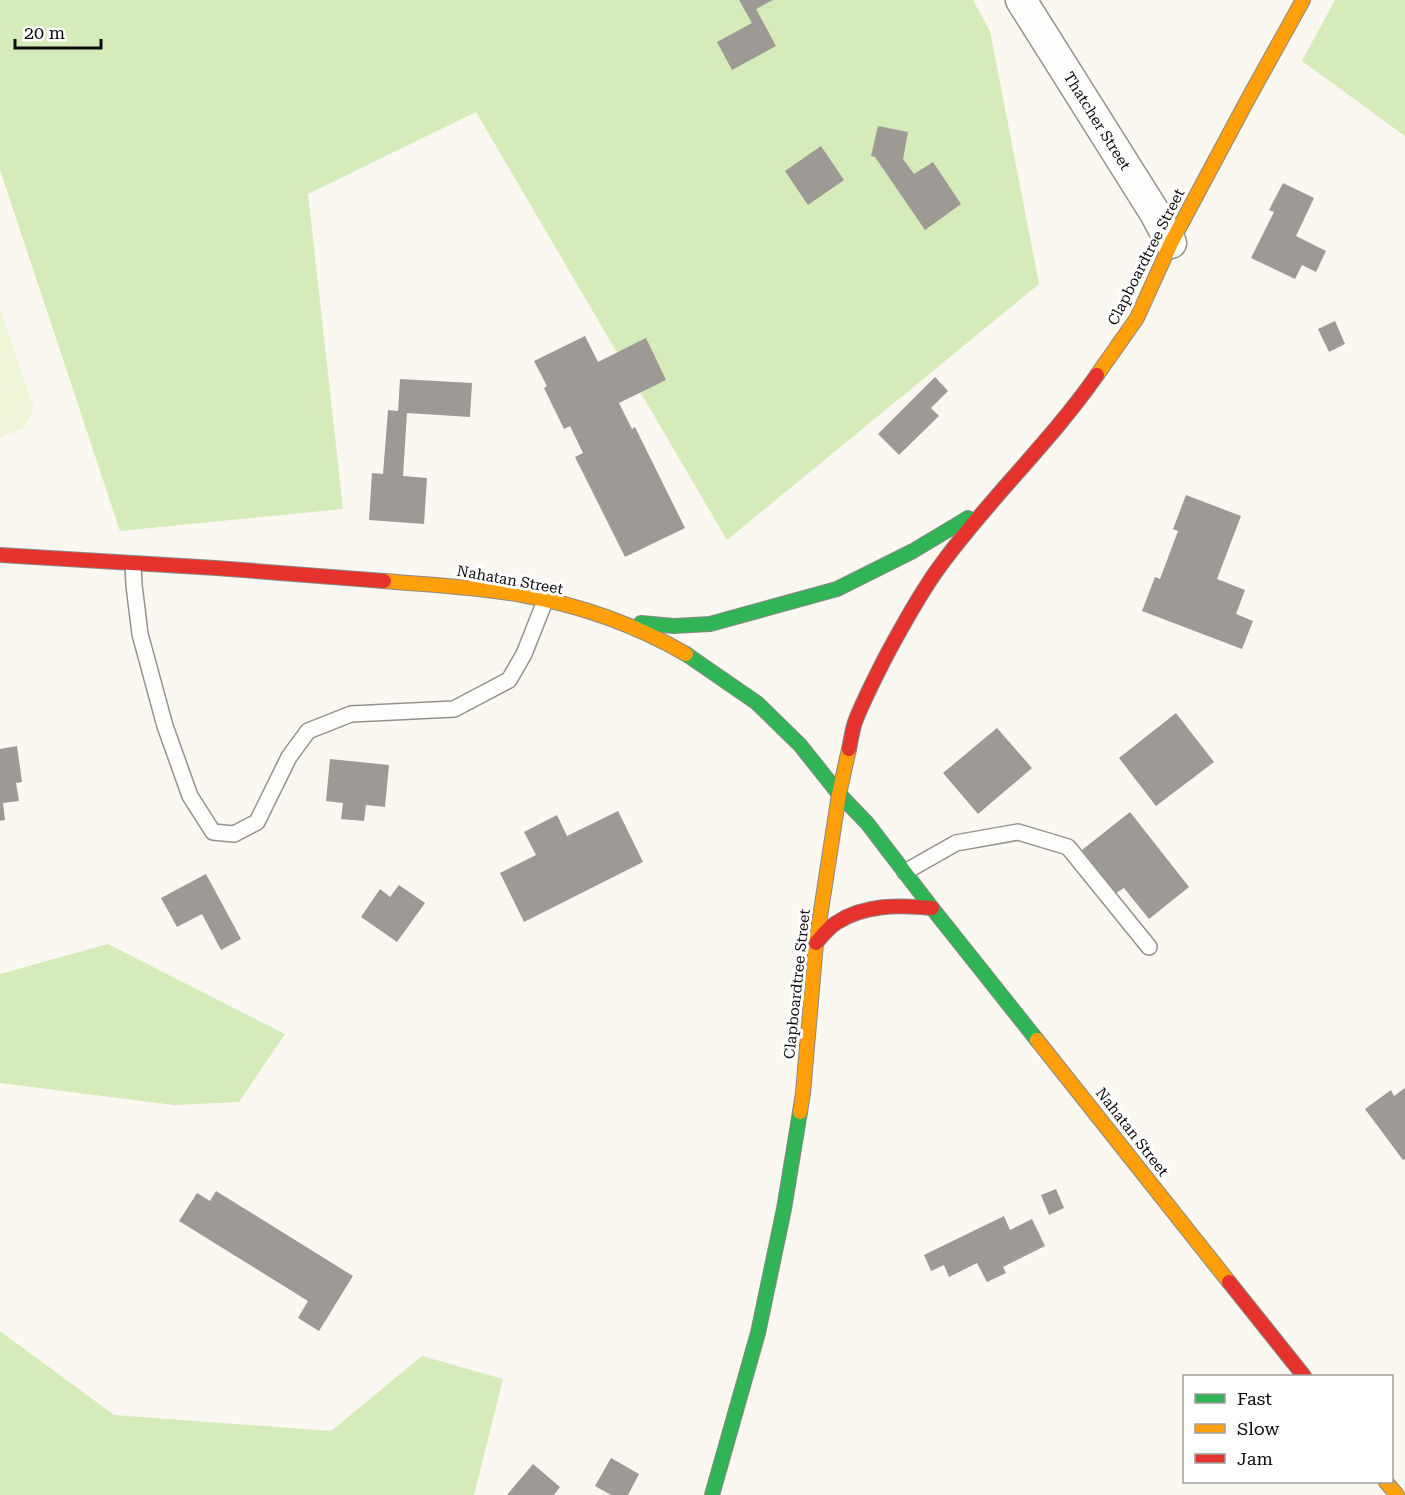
<svg xmlns="http://www.w3.org/2000/svg" width="1405" height="1495" font-family="'Roboto Serif',serif">
<rect width="100%" height="100%" fill="#faf8f0"/>
<g fill="#d5ebba">
<polygon points="0,0 973,0 990,31 1039,284 727,540 476,112 308,194 343,509 120,531 0,170"/>
<polygon points="1335,0 1405,0 1405,136 1302,61"/>
<polygon points="108,944 285,1034 239,1102 174,1105 0,1083 0,974"/>
<polygon points="0,1331 114,1415 331,1431 422,1356 503,1379 474,1495 0,1495"/>
</g>
<polygon fill="#eef6d7" points="0,310 34,408 23,429 0,437"/>
<g fill="#9d9a96">
<polygon points="739,0 773,0 756,9 776,46 732,70 717,42 752,23"/>
<polygon points="878,126 908,132 903,159 914,174 933,162 961,204 925,230 875,157 871,156"/>
<polygon points="821,146 844,180 808,205 785,171"/>
<polygon points="1283,183 1314,198 1296,236 1326,251 1316,272 1302,265 1295,279 1251,258 1274,212 1269,210"/>
<polygon points="1335,321 1345,344 1329,352 1318,329"/>
<polygon points="585,336 598,362 646,338 666,380 619,403 632,429 635,427 685,528 625,557 575,457 583,453 570,426 564,429 544,388 547,386 534,361"/>
<polygon points="935,377 948,391 931,408 939,416 899,455 878,434"/>
<polygon points="400,379 472,383 470,417 407,413 403,476 427,478 424,524 369,520 372,473 383,474 388,410 398,411"/>
<polygon points="1186,495 1241,516 1217,579 1245,590 1236,614 1253,621 1242,649 1142,611 1155,577 1160,579 1178,531 1173,529"/>
<polygon points="1176,713 1214,762 1156,806 1119,758"/>
<polygon points="997,728 1032,768 978,814 943,773"/>
<polygon points="17,746 22,782 16,783 19,801 3,803 5,820 0,821 0,749"/>
<polygon points="330,759 389,765 385,807 366,805 364,821 341,819 343,803 326,801"/>
<polygon points="618,811 643,862 524,922 500,873 536,855 524,832 557,815 567,836"/>
<polygon points="1130,812 1189,887 1149,919 1124,888 1116,893 1082,850"/>
<polygon points="206,874 241,939 221,950 202,914 177,927 161,898"/>
<polygon points="399,885 425,903 397,942 361,917 380,889 390,897"/>
<polygon points="1405,1088 1405,1159 1403,1160 1365,1109 1391,1090 1394,1096"/>
<polygon points="1056,1189 1064,1208 1049,1215 1041,1195"/>
<polygon points="216,1191 353,1276 319,1331 298,1318 308,1301 179,1221 197,1193 210,1201"/>
<polygon points="1004,1216 1010,1230 1032,1219 1045,1246 1003,1267 1006,1273 987,1282 977,1263 949,1277 944,1265 931,1271 924,1255"/>
<polygon points="611,1458 639,1474 628,1495 611,1495 595,1486"/>
<polygon points="533,1464 560,1487 554,1495 507,1495"/>
</g>
<g fill="none" stroke-linecap="round" stroke-linejoin="round">
<g stroke="#93928f" stroke-width="18">
<g id="lane">
<polyline points="133,564 134,585 140,634 165,726 190,796 213,832 234,834 257,822 289,757 308,731 351,714 454,709 509,680 524,654 545,601"/>
<polyline points="905,872 956,843 1018,832 1068,847 1149,947"/>
</g>
</g>
<g stroke="#93928f" stroke-width="33">
<polyline id="street" points="1021,0 1155,213 1171,243"/>
</g>
<g stroke="#8a8985" stroke-width="16">
<g id="fast">
<polyline points="641,623 674,626 710,624 837,589 913,551 968,518"/>
<polyline points="686,654 757,703 800,745 839,794 867,823 932,908 1037,1040"/>
<polyline points="712,1495 758,1333 784,1209 800,1112"/>
</g>
</g>
<g stroke="#8a8985" stroke-width="16">
<g id="slow">
<polyline points="1097,375 1137,318 1171,243 1248,99 1303,0"/>
<path d="M384 581C430 585 477 587 522 595 579 605 636 625 686 654"/>
<polyline points="1037,1040 1229,1282"/>
<polyline points="800,1112 803,1093 816,943 839,794 849,749"/>
<polyline points="1386,1482 1397,1495"/>
</g>
</g>
<g stroke="#8a8985" stroke-width="16">
<g id="jam">
<polyline points="0,555 216,568 384,581"/>
<path d="M849 749C851 740 852 731 855 722 863 701 874 680 884 660 901 628 921 591 943 562 991 497 1051 441 1097 375"/>
<path d="M816 943C822 936 828 928 836 923 864 904 900 905 932 908"/>
<polyline points="1229,1282 1304,1376"/>
</g>
</g>
<use href="#lane" stroke="#fefefd" stroke-width="15"/>
<use href="#street" stroke="#fefefd" stroke-width="30"/>
<use href="#fast" stroke="#30b455" stroke-width="14"/>
<use href="#slow" stroke="#ff9f0a" stroke-width="14"/>
<use href="#jam" stroke="#e5322d" stroke-width="14"/>
</g>
<g text-anchor="middle" dominant-baseline="central" stroke-width="6" stroke-linejoin="round" paint-order="stroke">
<g font-size="15" fill="#0c0c0c" stroke="#fff">
<text transform="translate(1097 121) rotate(58)">Thatcher Street</text>
<text transform="translate(1146 257) rotate(-63)">Clapboardtree Street</text>
<text transform="translate(510 580) rotate(10)">Nahatan Street</text>
<text transform="translate(797 984) rotate(-84)">Clapboardtree Street</text>
<text transform="translate(1132 1132) rotate(52)">Nahatan Street</text>
</g>
</g>
<rect x="1183" y="1375" width="210" height="108" fill="#ffffff" stroke="#9e9e9e" stroke-width="1.5"/>
<rect x="1195" y="1394" width="30" height="9" fill="#30b455" stroke="#9e9e9e" stroke-width="1.5"/>
<text x="1237" y="1405" font-size="18" fill="#0c0c0c">Fast</text>
<rect x="1195" y="1424" width="30" height="9" fill="#ff9f0a" stroke="#9e9e9e" stroke-width="1.5"/>
<text x="1237" y="1435" font-size="18" fill="#0c0c0c">Slow</text>
<rect x="1195" y="1454" width="30" height="9" fill="#e5322d" stroke="#9e9e9e" stroke-width="1.5"/>
<text x="1237" y="1465" font-size="18" fill="#0c0c0c">Jam</text>
<path d="M15 39v9h86v-9" fill="none" stroke="#0c0c0c" stroke-width="3"/>
<text x="24" y="39" font-size="18" fill="#0c0c0c" stroke="#ffffff" stroke-width="4.5" paint-order="stroke">20 m</text>
</svg>
